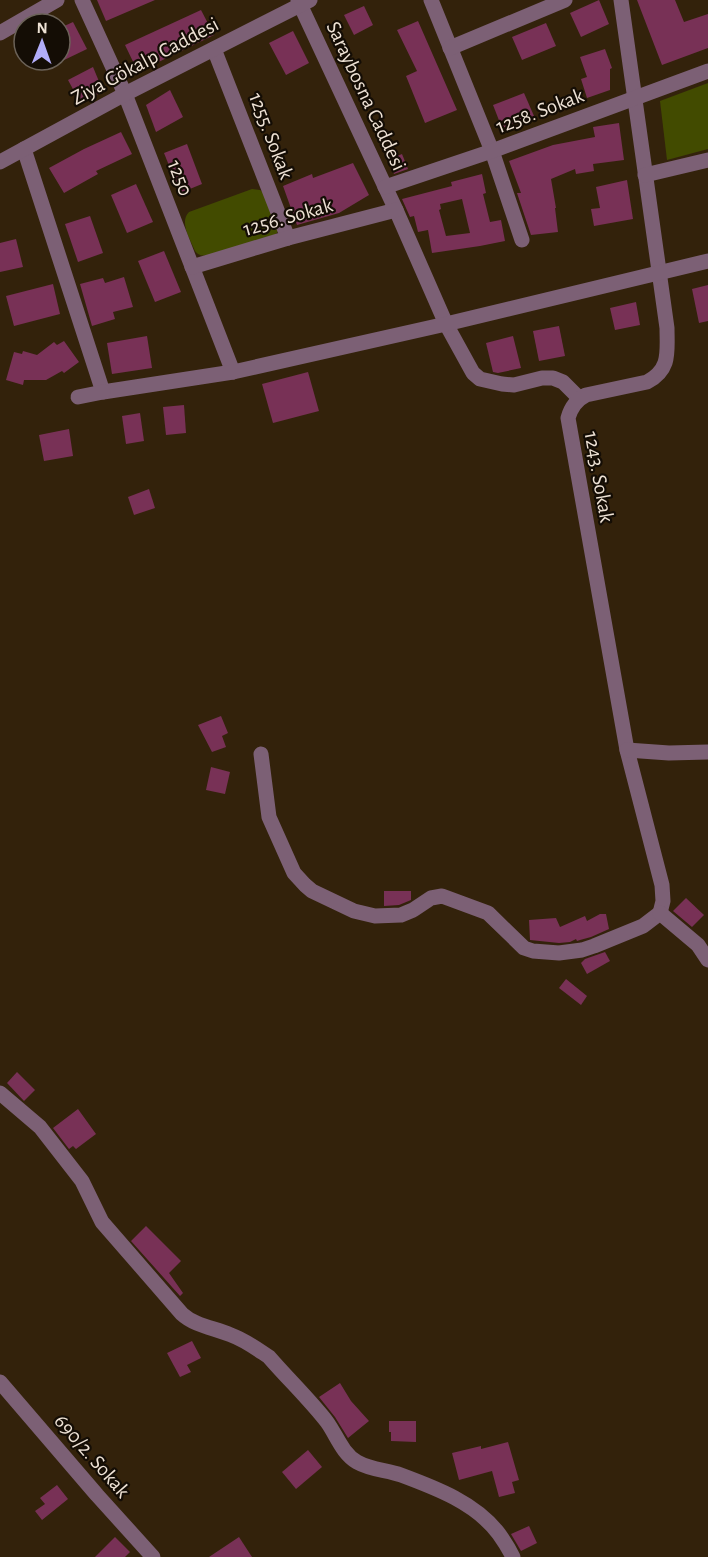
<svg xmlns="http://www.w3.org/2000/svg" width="708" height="1557" font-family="'Alegreya Sans',sans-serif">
<rect width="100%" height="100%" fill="#33220b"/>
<g fill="#424b00">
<polygon points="708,83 708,149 667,160 660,101"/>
<path d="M252 189 260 190 265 194 278 229 277 233 274 235 209 255C202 256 199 256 195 251 190 239 179 222 189 212Z"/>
</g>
<g fill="#783156" fill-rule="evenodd">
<polygon points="97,0 155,0 106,21"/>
<polygon points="599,0 609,24 581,37 570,13"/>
<polygon points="637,0 675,0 684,22 708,14 708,48 662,65"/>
<polygon points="364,6 373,25 354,35 344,15"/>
<polygon points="201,10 214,35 138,72 125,45"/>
<polygon points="418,21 457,110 425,123 406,76 417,71 397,30"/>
<polygon points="73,22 87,49 60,62 60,28"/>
<polygon points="546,23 556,46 522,60 512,37"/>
<polygon points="293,31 309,63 286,75 269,43"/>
<polygon points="605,49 612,68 610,69 610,90 587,98 581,79 587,77 580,57"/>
<polygon points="93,67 103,91 81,104 68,80"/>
<polygon points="170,90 183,117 156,132 146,105"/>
<polygon points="524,93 534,116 502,128 493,105"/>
<polygon points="619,123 624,160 593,164 594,171 576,174 575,169 551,179 556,208 555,208 558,232 531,235 517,193 521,193 509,161 553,145 595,137 593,127"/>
<polygon points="121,132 132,154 96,171 98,174 64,193 49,168 84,149"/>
<polygon points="187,144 202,184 180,193 164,153"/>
<polygon points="402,154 408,169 394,174 388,160"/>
<polygon points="353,163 369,195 339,213 297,225 283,186 312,174 313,178"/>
<path d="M482 174 486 193 483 194 490 222 501 220 505 241 480 246 432 253 428 230 418 232 414 216 410 217 402 199 452 186 451 182ZM462 199 470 233 446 236 439 210 441 209 440 204Z"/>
<polygon points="627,180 633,219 594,226 591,209 600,208 596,187"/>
<polygon points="136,184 153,222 127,233 111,195"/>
<polygon points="90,216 103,253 78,262 65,224"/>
<polygon points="16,239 23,267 0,272 0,243"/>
<polygon points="164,251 181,292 155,302 138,261"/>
<polygon points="124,277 133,307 113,312 115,319 92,326 80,284 103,278 105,283"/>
<polygon points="53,284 60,314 14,326 6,296"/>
<polygon points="708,285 708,321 699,323 692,289"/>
<polygon points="636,302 640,325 615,330 610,308"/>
<polygon points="559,326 565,356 539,361 533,331"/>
<polygon points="147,336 152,368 112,374 107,343"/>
<polygon points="513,336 521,368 498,373 493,372 486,343"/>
<polygon points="64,341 79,362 64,373 62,371 46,380 24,380 23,385 6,380 14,352 22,354 23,351 37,355 54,342 57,345"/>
<polygon points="308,372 319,411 273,423 262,384"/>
<polygon points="184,405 186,433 166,435 163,407"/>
<polygon points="140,413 144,441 126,444 122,416"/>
<polygon points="69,429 73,456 44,461 39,435"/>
<polygon points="149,489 155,508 134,515 128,497"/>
<polygon points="221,716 228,733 222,736 226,747 212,752 198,725"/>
<polygon points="211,767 230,772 225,794 206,790"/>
<polygon points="384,891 411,891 411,900 399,905 384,906"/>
<polygon points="686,898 704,915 692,927 673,911"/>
<polygon points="600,914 606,914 609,929 591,937 580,940 577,941 576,939 570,942 559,943 530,940 529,920 556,918 560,927 585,916 587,921"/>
<polygon points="605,952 610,961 587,974 581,963 585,959"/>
<polygon points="566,979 587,996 581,1005 559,988"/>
<polygon points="17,1072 35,1090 24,1101 7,1083"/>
<polygon points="78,1109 96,1134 76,1149 73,1146 69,1149 53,1128"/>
<polygon points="146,1226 181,1261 169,1273 183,1293 180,1296 131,1241"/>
<polygon points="192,1341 201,1358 187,1365 191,1372 180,1377 167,1353"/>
<polygon points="340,1383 351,1401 369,1421 348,1438 335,1417 319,1397"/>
<polygon points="389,1421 416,1421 416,1442 391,1441 391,1432 389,1432"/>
<polygon points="508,1442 519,1480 512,1482 515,1493 499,1497 492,1471 459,1480 452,1453 481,1446 481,1449"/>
<polygon points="308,1450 322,1467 296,1489 282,1472"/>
<polygon points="57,1485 68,1499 42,1520 35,1511 45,1504 40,1498"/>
<polygon points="529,1526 537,1543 521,1551 511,1534"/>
<polygon points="115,1537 130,1552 125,1557 95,1557"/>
<polygon points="239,1537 252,1557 209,1557"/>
</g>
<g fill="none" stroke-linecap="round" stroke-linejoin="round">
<g stroke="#7c6075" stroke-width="15">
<polyline points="82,0 125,94 233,372"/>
<polyline points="298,0 396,210 446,324 473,373 480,379 502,384 514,385 542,378 553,378 563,382 579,398"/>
<polyline points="431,0 492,151 522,240"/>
<path d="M621 0 667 328C667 352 671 369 647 382L586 395C576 400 571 407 568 418L627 750 662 885 663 901 660 913"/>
<polyline points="0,33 57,0"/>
<polyline points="450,48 565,0"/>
<polyline points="214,49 288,238"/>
<polyline points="24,149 103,392 233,372 446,324 708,261"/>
<polyline points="0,162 125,94 310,0"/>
<polyline points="645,175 708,160"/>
<polyline points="385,187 492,151 708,71"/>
<polyline points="192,267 288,238 396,210"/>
<polyline points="78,397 103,392"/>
<polyline points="627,750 669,753 708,752"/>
<polyline points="261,754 269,817 294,873 305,885 312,891 354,911 375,916 401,915 413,910 431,898 442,896 488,913 524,948 533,951 559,953 582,950 594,946 643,926 660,913"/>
<polyline points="660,913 698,945 708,960"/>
<path d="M0 1093 40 1127 82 1181 102 1222 182 1314C195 1326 215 1328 231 1335 245 1340 257 1349 269 1357 288 1379 310 1400 327 1422 337 1436 342 1453 357 1462 371 1470 387 1470 401 1475 436 1488 476 1503 499 1534 504 1541 509 1549 513 1557"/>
<polyline points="0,1382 97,1495 153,1557"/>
</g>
</g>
<g text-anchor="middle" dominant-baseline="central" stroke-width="4.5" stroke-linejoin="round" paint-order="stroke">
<g font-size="21" fill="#eee2d5" stroke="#140d05">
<text transform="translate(145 61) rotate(-28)">Ziya Gökalp Caddesi</text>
<text transform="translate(366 96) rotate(65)">Saraybosna Caddesi</text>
<text transform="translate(540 111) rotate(-21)">1258. Sokak</text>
<text transform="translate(271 136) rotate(69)">1255. Sokak</text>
<text transform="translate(180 178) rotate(69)">1250</text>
<text transform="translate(288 217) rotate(-16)">1256. Sokak</text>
<text transform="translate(599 477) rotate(80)">1243. Sokak</text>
<text transform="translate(92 1456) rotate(49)">690/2. Sokak</text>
</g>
</g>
<g transform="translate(42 42) rotate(1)"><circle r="28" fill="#140d05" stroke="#6b6258" stroke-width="1.5"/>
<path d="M0-4.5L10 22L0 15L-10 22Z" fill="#b2adf9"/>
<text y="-9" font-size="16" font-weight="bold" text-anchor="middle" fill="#eee2d5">N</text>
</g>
</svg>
